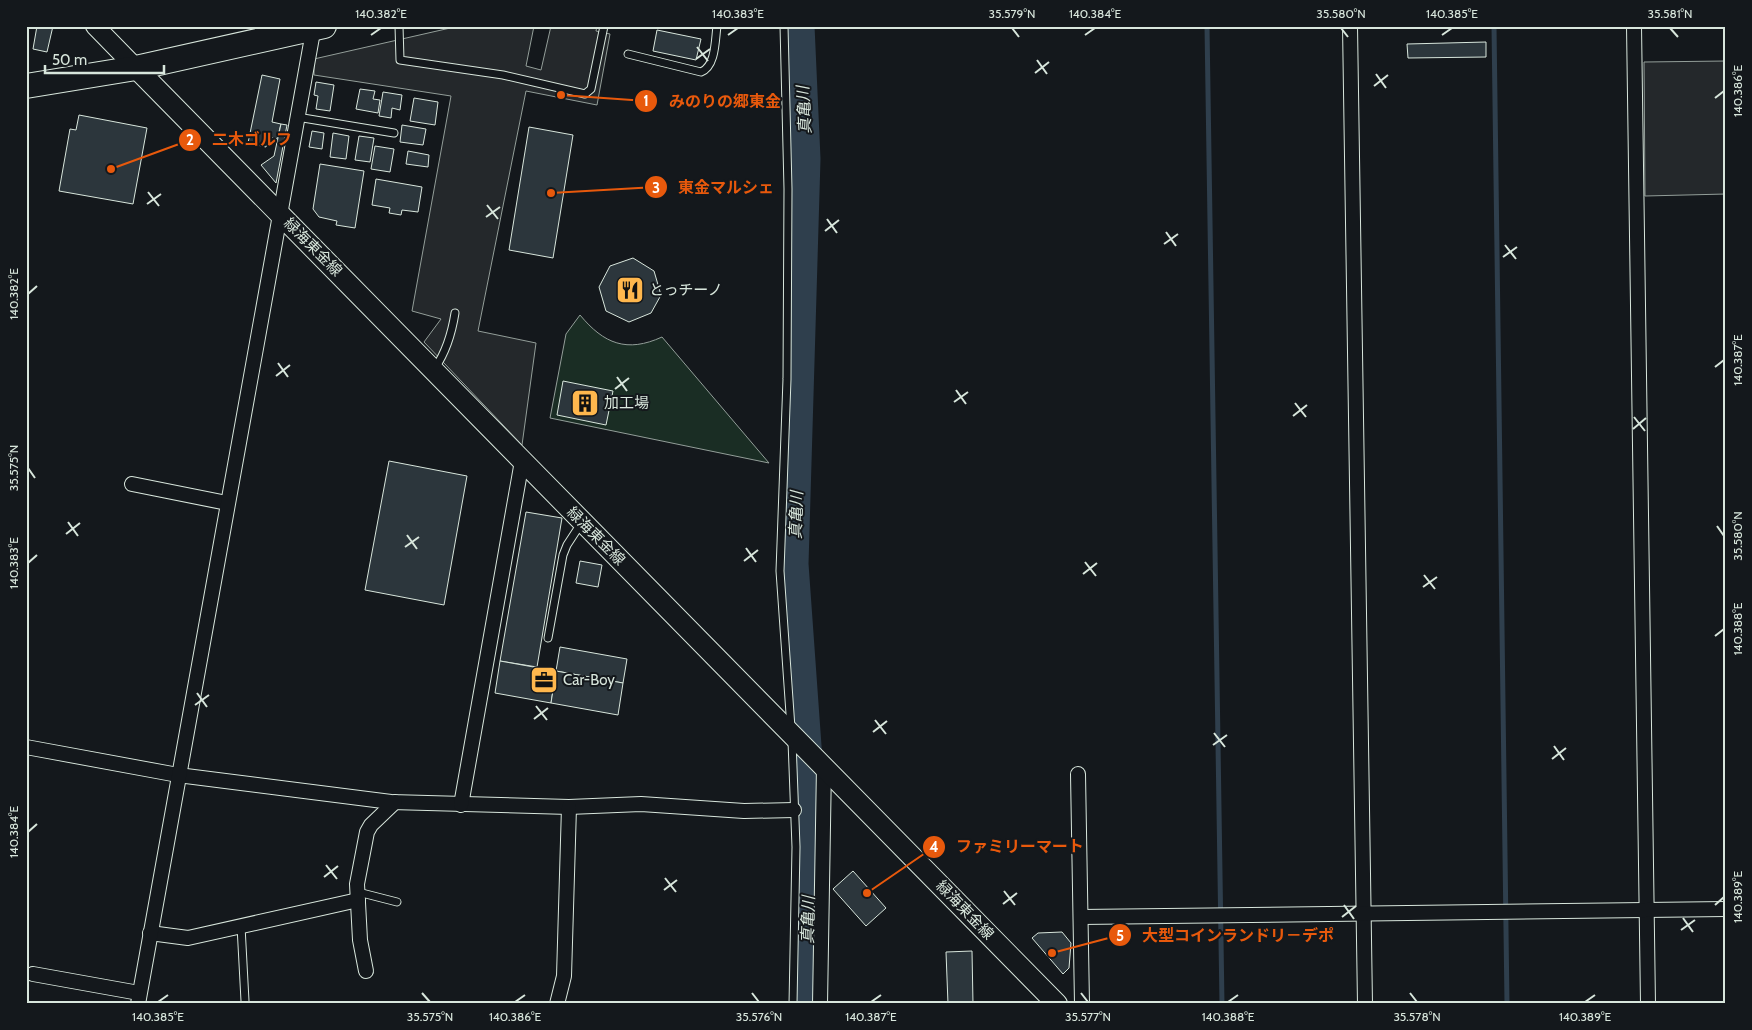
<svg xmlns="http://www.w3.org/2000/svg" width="1752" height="1030" font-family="Cabin,'Noto Sans JP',sans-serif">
<rect width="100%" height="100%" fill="#14181c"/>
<path fill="#1a2d24" stroke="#939e99" d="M580 315C604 344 627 353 662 337L769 463 550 418 566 334Z"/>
<g fill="#24282b" stroke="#939e99">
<polygon points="459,26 534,26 526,66 541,70 551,26 597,26 596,31 610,34 597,105 526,91 478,331 536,343 522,445 424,342 441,319 412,311 451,96 314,75 314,59"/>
<polygon points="1726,61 1726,194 1645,196 1644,62"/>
</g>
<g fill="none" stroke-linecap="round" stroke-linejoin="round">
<g stroke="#2f3f4d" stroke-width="5">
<polyline points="1207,26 1222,1004"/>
<polyline points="1494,26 1507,1004"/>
</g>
<polyline stroke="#2f3f4d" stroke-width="29" points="800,26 806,159 794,564 811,802 806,1004"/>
</g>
<g fill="#2c363c" stroke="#d8e6dc">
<polygon points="37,26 53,26 47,52 33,49"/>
<polygon points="657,30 701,39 696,60 653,51"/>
<polygon points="1486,42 1486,57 1408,58 1407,44"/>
<polygon points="262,75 280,79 272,122 281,124 277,139 269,137 266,147 248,143"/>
<polygon points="316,82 334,85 330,111 316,109 318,96 314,95"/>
<polygon points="360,89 375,91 373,99 380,100 378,113 356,109"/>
<polygon points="383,92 402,95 400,110 392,108 391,118 379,116"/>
<polygon points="414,98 438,102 435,125 410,121"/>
<polygon points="79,115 147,128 133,204 59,191 70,129 76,130"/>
<polygon points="281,124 287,125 276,183 261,165 274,156"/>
<polygon points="402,125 426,129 423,145 400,142"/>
<polygon points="529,127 573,135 553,258 509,250"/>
<polygon points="312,131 324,133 322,149 309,147"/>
<polygon points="333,133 349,136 346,159 330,157"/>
<polygon points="359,136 374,138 370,162 355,160"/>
<polygon points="375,146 394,149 390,172 371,169"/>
<polygon points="408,151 429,155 428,167 406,164"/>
<polygon points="320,164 364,171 355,228 336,225 337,221 319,217 313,209"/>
<polygon points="376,179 422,187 418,212 402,210 401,215 389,213 390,208 372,205"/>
<polygon points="633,258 654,271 661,295 651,313 629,322 606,311 599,287 610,266"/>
<polygon points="563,381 613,391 606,425 557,415"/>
<polygon points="389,461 467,476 444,605 365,590"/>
<polygon points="526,512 562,518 537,667 500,661"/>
<polygon points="580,561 602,565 598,587 576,583"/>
<polygon points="560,647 627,659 623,683 556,671"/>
<polygon points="500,661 556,671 551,703 495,693"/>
<polygon points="556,671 623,683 618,715 551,703"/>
<polygon points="853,871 886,908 866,926 833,889"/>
<polygon points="1062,932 1071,943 1069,968 1063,974 1032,938 1038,933"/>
<polygon points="972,951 973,1004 948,1004 946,952"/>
</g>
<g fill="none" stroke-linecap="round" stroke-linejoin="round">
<g stroke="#d8e6dc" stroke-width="9">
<g id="service">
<polyline points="399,26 400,60 503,75 585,94 591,89 604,26"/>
<polyline points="784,26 788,189 787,379 780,571 791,728"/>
<path d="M628 54 701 72C716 66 715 40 717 26"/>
<polyline points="297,117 394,133"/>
<path d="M435 368C446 352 452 332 455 313"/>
<polyline points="548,638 563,555 567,545 582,522"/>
<polyline points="792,741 796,847 793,1004"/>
<polyline points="358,892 397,902"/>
<polyline points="241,926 245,1001"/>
</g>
</g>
<g stroke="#d8e6dc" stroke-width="16">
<g id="minor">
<polyline points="1350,26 1365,1004"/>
<polyline points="1634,26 1648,1004"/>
<polyline points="132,484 227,503"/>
<polyline points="26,747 178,775 391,802 569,807 641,804 744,811 794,810"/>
<polyline points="1078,774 1082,1004"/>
<polyline points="461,805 522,461"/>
<polyline points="1081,917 1726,909"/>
<polyline points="150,933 188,938 358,900"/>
<polyline points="366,971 360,940 357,884 367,832 371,825 395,802"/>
<polyline points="33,974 139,993"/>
<polyline points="138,1004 314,26"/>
<polyline points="557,1004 564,976 569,807"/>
<polyline points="820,1004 824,766"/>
</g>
</g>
<g stroke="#d8e6dc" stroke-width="20">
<polyline id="tertiary" points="95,26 136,68"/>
</g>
<g stroke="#d8e6dc" stroke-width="22">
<polyline id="secondary" points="136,68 1057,1004"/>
</g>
<g stroke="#d8e6dc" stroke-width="26">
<polyline id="trunk" points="26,86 136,68 324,26"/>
</g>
<use href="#service" stroke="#14181c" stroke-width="7"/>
<use href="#minor" stroke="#14181c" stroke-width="14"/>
<use href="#tertiary" stroke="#14181c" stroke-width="18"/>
<use href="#secondary" stroke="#14181c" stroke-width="20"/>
<use href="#trunk" stroke="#14181c" stroke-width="24"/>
</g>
<path fill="none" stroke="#d8e6dc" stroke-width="2" d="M1012 28 1019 37M1341 28 1348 37M1670 28 1678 37M371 35 381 28M728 35 738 28M1085 35 1095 28M1442 35 1452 28M697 47 708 61M696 59 710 49M1037 60 1047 74M1035 73 1049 62M1376 74 1386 88M1374 86 1388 75M1715 98 1724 91M148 192 159 206M147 204 161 194M487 205 498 219M486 217 500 207M827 219 837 233M825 231 839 220M1166 232 1176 246M1164 244 1178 234M1505 245 1516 259M1503 257 1517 247M28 294 37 286M278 363 288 377M1715 367 1724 360M276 376 290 365M617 377 627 391M615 389 629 378M956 390 966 404M954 402 968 392M1295 403 1306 417M1293 416 1307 405M1634 417 1645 431M1633 429 1646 418M28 468 35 478M68 522 78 536M1717 526 1724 536M66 534 80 523M407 535 417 549M405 547 419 537M746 548 756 562M744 561 758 550M1085 562 1096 576M28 563 37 555M1083 574 1097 563M1424 575 1435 589M1423 587 1437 577M1715 636 1724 629M197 693 207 707M195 705 209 695M536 706 547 720M534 719 548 708M875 720 886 734M873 732 887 721M1214 733 1225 747M1213 745 1227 735M1554 746 1564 760M1552 759 1566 748M28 832 37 824M326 865 337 879M324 877 338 866M665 878 676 892M664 890 677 880M1004 891 1015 905M1003 904 1017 893M1344 905 1354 919M1715 905 1724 897M1342 917 1356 906M1683 918 1693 932M1681 930 1695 920M422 993 430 1002M752 993 759 1002M1081 993 1088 1002M1410 993 1417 1002M158 1002 168 995M515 1002 525 995M871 1002 881 995M1228 1002 1238 995M1585 1002 1595 995"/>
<defs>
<g id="restaurant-square" transform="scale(1.4375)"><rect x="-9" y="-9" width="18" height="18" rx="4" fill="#ffb74d" stroke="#14181c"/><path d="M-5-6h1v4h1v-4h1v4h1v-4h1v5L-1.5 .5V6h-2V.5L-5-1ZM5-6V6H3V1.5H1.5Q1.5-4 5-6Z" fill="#111"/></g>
<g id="building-square" transform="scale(1.4375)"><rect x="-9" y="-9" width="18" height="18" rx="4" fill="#ffb74d" stroke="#14181c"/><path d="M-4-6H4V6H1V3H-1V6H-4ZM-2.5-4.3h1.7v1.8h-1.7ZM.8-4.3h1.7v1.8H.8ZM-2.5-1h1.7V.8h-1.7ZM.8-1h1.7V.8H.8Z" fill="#111"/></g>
<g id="office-square" transform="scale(1.4375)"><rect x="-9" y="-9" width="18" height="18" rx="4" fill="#ffb74d" stroke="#14181c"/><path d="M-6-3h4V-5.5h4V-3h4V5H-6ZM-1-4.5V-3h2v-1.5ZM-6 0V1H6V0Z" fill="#111"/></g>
</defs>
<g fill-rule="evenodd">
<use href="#restaurant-square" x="630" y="290"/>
<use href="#building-square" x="585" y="403"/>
<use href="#office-square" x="544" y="680"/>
</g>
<g text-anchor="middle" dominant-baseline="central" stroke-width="4" stroke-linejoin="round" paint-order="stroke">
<g font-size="15" fill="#d8e6dc" stroke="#14181c">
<text transform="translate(313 247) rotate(45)">緑海東金線</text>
<text transform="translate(596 536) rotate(45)">緑海東金線</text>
<text transform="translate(965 910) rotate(46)">緑海東金線</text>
</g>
<g font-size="15" fill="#d8e6dc" stroke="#14181c" text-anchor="start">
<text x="649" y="290">とっチーノ</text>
<text x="604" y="403">加工場</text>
<text x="563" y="680">Car-Boy</text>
</g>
<g font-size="16" font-style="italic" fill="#d8e6dc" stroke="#14181c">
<text transform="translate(804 110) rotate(-93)">真亀川</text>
<text transform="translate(796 515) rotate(-88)">真亀川</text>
<text transform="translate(808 920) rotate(-89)">真亀川</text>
</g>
</g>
<path fill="none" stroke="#e8590c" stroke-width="2" d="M561 95L646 101M111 169L190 140M551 193L656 187M867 893L934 847M1052 953L1120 935"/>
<g fill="#e8590c" stroke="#14181c" stroke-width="2">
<circle cx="561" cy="95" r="5"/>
<circle cx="111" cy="169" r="5"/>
<circle cx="551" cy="193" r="5"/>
<circle cx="867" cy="893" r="5"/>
<circle cx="1052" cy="953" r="5"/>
<circle cx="646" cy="101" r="12"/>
<circle cx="190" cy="140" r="12"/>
<circle cx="656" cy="187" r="12"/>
<circle cx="934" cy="847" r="12"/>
<circle cx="1120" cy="935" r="12"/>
</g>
<g font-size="15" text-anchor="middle" font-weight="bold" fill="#fff">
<text x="646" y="106">1</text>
<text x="190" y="145">2</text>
<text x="656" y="193">3</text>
<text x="934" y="852">4</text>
<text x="1120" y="941">5</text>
</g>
<g font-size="16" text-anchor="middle" font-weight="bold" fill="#e8590c" stroke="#14181c" stroke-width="4" stroke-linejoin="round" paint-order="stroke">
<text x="725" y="107">みのりの郷東金</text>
<text x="252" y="145">二木ゴルフ</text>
<text x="726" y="193">東金マルシェ</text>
<text x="1020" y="852">ファミリーマート</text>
<text x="1238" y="941">大型コインランドリ－デポ</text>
</g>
<rect width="1752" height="1030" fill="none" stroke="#14181c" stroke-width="55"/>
<path d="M45 65v8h119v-8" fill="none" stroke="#d8e6dc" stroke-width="2.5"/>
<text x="52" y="65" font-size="15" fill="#d8e6dc" stroke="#14181c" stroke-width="4" paint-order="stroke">50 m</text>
<rect x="28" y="28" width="1696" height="974" fill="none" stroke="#d8e6dc" stroke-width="2"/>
<g font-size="12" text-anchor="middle" fill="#d8e6dc">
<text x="381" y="18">140.382°E</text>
<text x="738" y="18">140.383°E</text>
<text x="1012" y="18">35.579°N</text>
<text x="1095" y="18">140.384°E</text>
<text x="1341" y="18">35.580°N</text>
<text x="1452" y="18">140.385°E</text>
<text x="1670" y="18">35.581°N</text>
<text transform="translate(1738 91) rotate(-90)" y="4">140.386°E</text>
<text transform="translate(14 294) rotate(-90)" y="4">140.382°E</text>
<text transform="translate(1738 360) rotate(-90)" y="4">140.387°E</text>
<text transform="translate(14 468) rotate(-90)" y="4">35.575°N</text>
<text transform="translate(1738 536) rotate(-90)" y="4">35.580°N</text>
<text transform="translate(14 563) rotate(-90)" y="4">140.383°E</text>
<text transform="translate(1738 629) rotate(-90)" y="4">140.388°E</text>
<text transform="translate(14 832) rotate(-90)" y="4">140.384°E</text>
<text transform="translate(1738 897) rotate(-90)" y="4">140.389°E</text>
<text x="158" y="1021">140.385°E</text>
<text x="430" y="1021">35.575°N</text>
<text x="515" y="1021">140.386°E</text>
<text x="759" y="1021">35.576°N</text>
<text x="871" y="1021">140.387°E</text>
<text x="1088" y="1021">35.577°N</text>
<text x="1228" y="1021">140.388°E</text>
<text x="1417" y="1021">35.578°N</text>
<text x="1585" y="1021">140.389°E</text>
</g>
</svg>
